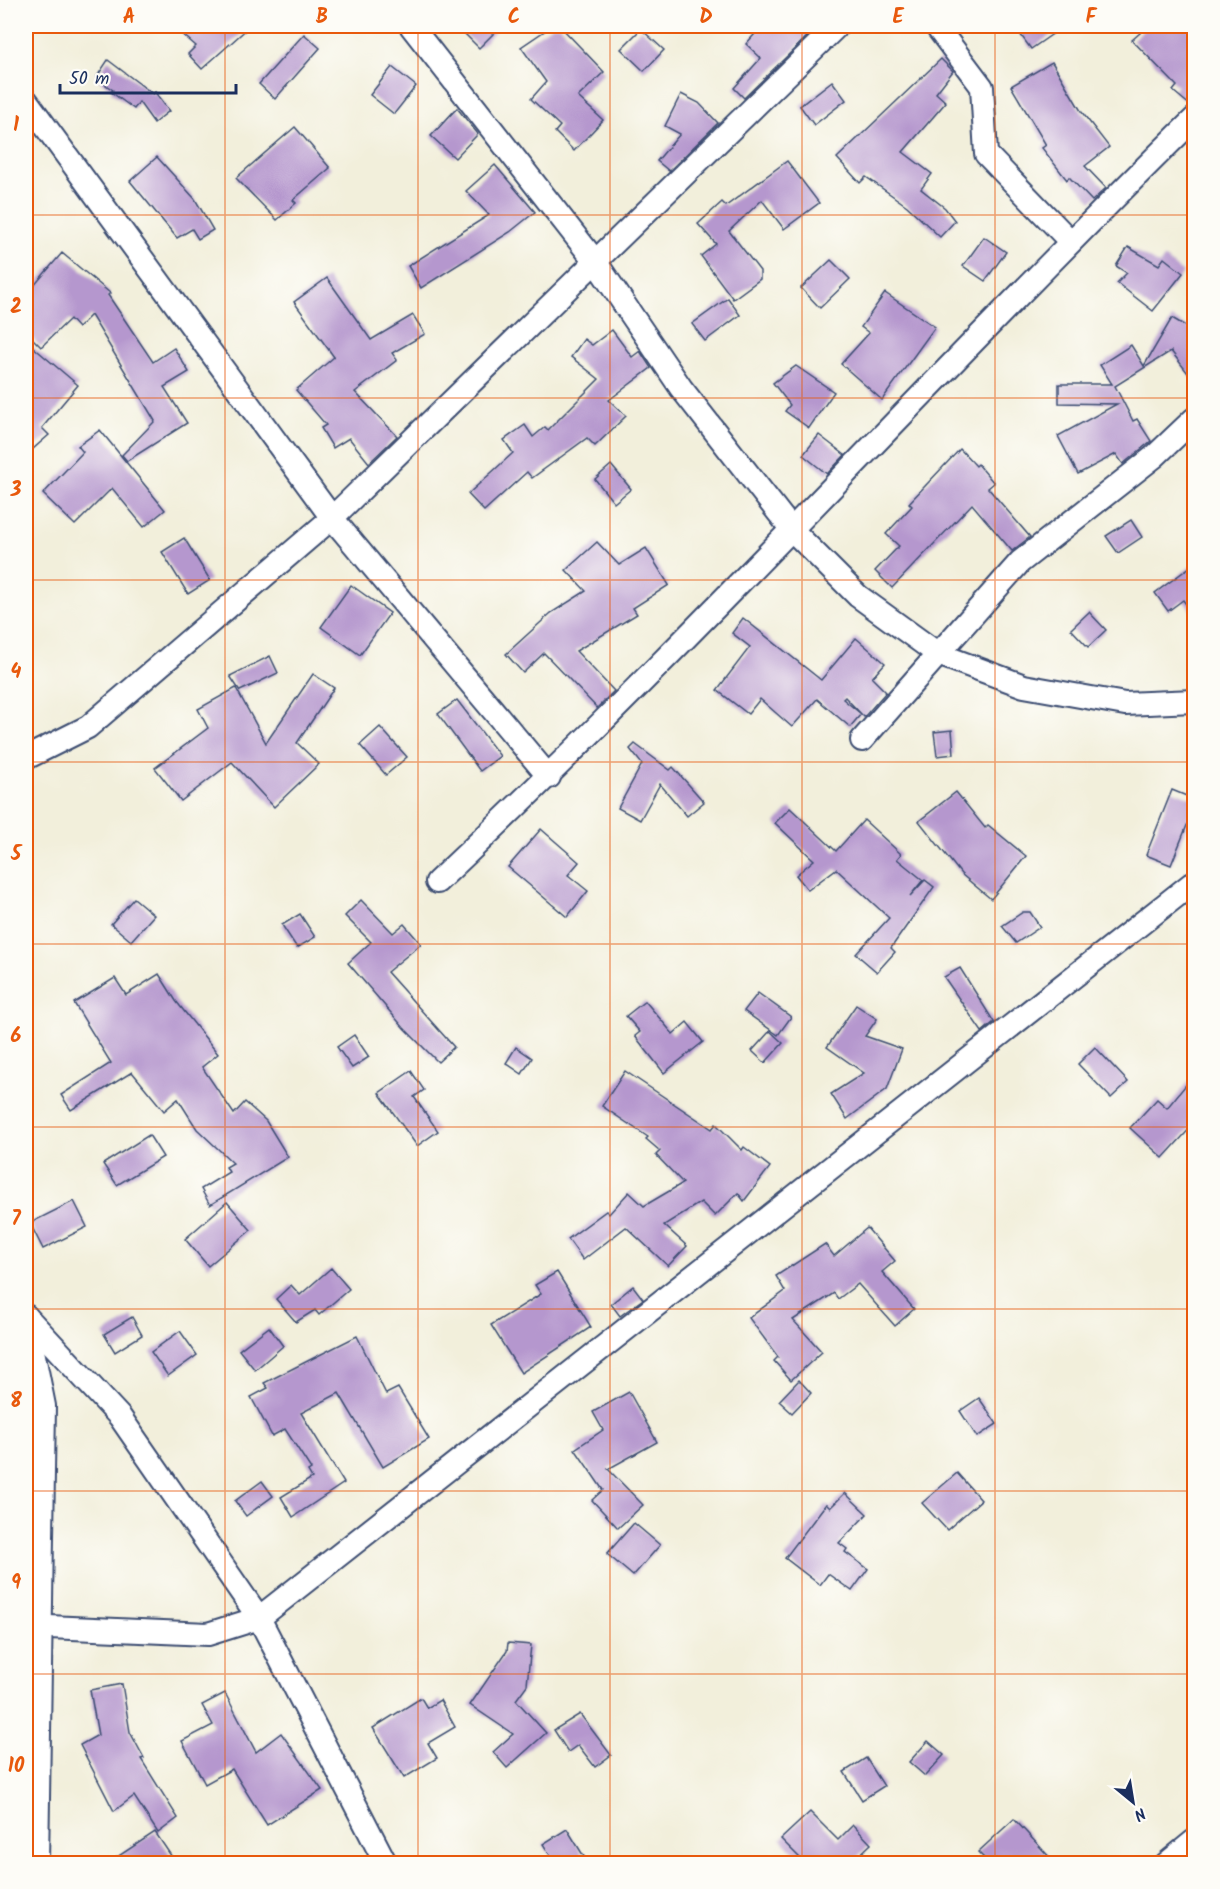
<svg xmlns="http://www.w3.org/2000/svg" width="1220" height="1889" font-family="Kalam,sans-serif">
<rect width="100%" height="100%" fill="#fdfcf7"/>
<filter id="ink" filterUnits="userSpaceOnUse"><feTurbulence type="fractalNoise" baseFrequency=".0167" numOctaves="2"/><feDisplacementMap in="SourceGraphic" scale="12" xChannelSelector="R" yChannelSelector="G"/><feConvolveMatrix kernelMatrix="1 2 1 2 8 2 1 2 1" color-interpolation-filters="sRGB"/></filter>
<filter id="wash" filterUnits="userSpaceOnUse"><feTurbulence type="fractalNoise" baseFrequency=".008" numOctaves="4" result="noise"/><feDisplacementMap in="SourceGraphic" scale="24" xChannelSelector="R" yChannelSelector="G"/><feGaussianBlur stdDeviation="1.35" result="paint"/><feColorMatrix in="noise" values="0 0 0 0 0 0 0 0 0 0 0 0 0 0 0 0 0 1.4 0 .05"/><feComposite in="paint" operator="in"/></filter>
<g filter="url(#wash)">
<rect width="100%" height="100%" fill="#f2efdb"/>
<g id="blocks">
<g fill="#b597ce">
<polygon points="173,26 250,26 202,69 188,54 196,46"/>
<polygon points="457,26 501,26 479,48"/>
<polygon points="552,26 560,26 604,72 578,97 603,120 574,151 555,132 560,126 531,99 546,82 521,47"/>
<polygon points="762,26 818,26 744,98 734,88 761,58 746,44"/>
<polygon points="1031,26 1064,26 1031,49 1020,34"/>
<polygon points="1148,26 1194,26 1194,106 1191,106 1173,91 1177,86 1132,40"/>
<polygon points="641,29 664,50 644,71 621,49"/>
<polygon points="304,34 320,48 275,99 259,84"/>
<polygon points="941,59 953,71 936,93 946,102 903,152 932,174 921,189 945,208 955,221 940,237 907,206 866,177 860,183 837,158"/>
<polygon points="108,60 153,94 155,92 169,111 154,123 139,102 134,109 111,92 113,90 96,78"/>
<polygon points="1052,62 1081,111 1109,147 1085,166 1106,188 1092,201 1069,177 1067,180 1042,148 1046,145 1011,86"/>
<polygon points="392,67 416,86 394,114 370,95"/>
<polygon points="832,81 846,100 814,125 800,106"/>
<polygon points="681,94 699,103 718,123 669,171 657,161 680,134 665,126"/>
<polygon points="457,108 478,134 455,158 431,136"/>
<polygon points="295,127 330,168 293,200 296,203 277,220 236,178"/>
<polygon points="157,157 195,199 213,230 198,239 192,229 177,238 130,181"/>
<polygon points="787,161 819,203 784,229 762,200 729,231 760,271 760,279 733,299 701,256 716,244 698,224 722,202 726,206"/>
<polygon points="495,165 535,212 510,232 421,288 408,266 489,215 466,191"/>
<polygon points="984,237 1006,252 985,281 963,266"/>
<polygon points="1128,247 1159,265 1164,258 1183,273 1153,311 1117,283 1127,273 1116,266"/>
<polygon points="62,253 110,293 108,295 153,362 174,348 189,372 164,387 187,423 127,461 122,455 155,421 91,315 78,328 70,319 41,347 26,332 26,295"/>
<polygon points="831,260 850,279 820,308 801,288"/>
<polygon points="327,278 371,340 413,315 425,334 392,353 397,360 355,392 397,436 369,463 349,438 333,448 321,428 326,425 296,390 334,357 294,302"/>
<polygon points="885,293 935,327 882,400 841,364 869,333 861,327"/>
<polygon points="728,298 740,315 705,341 692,324"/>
<polygon points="1172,318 1194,331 1194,381 1171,351 1115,386 1133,421 1137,419 1151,441 1123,464 1116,454 1078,474 1058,436 1117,404 1059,403 1059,384 1112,384 1100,365 1131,345 1144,366"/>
<polygon points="612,330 632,357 640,351 651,368 609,400 626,416 595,446 587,438 532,478 527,472 484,511 468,494 513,453 504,440 525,425 533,437 545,427 548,430 599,379 571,357 584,339 592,345"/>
<polygon points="26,341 78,385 42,428 49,435 26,455"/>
<polygon points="796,366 834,392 809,428 785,411 790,405 773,383"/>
<polygon points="100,430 165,510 144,527 112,488 75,525 43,494 83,452 78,446"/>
<polygon points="819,435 845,455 827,474 803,455"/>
<polygon points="960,449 976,466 978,464 994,483 988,488 1030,537 1012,551 972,504 892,588 875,571 899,546 886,534 912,506 909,503"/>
<polygon points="611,465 631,489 614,503 595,479"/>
<polygon points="1131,520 1142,537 1118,553 1106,536"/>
<polygon points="184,538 210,580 188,594 162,552"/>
<polygon points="597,542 619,565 646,548 669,585 633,608 637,614 576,651 614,691 597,708 544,653 523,673 506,654 551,613 586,591 566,570"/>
<polygon points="1194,564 1194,615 1183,600 1168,611 1155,593"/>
<polygon points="351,585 390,613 360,655 321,627"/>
<polygon points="1089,612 1106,630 1088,647 1071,629"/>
<polygon points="743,618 821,680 856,638 885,663 872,678 886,692 864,717 845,697 843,699 861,714 850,727 817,699 792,727 760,699 748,714 717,690 750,647 732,633"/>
<polygon points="270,656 278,673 240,691 230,676"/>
<polygon points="313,674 334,688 297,743 319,764 274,807 232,762 181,801 155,768 208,728 198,709 236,688 266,743"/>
<polygon points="457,700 500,756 480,771 438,714"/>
<polygon points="380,727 407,757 386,775 360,745"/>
<polygon points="952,730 954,754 937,756 934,732"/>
<polygon points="635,744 670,770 673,767 704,802 687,816 660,784 640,820 618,808 642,764 630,749"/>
<polygon points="1172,790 1194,799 1194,808 1171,865 1146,855"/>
<polygon points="956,792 985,828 988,825 1026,856 991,899 961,874 919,821"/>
<polygon points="790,808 836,851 864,820 901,854 897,859 923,880 910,896 925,880 934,887 891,948 895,952 877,972 856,954 889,918 836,869 808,890 796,875 814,860 775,823"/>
<polygon points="541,829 579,862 568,875 588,891 567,917 508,867"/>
<polygon points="134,898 154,915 131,941 111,924"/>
<polygon points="361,900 393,933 404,924 421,944 387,972 454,1047 438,1062 404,1028 348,963 371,942 345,916"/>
<polygon points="1023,912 1030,912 1040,927 1016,943 1002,926"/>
<polygon points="300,914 315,937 297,948 282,925"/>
<polygon points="960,968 994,1022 982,1032 944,977"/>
<polygon points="159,974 176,1001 218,1054 202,1067 234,1114 245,1102 266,1121 288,1157 210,1205 201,1189 229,1172 226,1167 233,1163 197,1129 178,1099 164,1111 132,1072 71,1110 61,1095 111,1063 74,1003 115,978 126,995"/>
<polygon points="758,993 791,1017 778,1035 744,1011"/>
<polygon points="645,1001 673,1034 687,1022 703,1042 664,1073 635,1036 640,1032 626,1016"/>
<polygon points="856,1005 877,1019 865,1036 902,1049 887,1089 847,1119 831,1094 864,1073 827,1047"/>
<polygon points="770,1031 783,1043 765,1063 752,1051"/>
<polygon points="354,1035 369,1057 352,1068 337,1047"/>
<polygon points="516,1047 532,1058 522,1074 506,1063"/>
<polygon points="1095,1047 1128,1082 1111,1098 1078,1064"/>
<polygon points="411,1071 424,1090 414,1097 438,1131 417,1146 379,1093"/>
<polygon points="625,1071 712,1129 716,1124 742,1150 744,1147 770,1167 744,1201 738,1193 715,1216 701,1202 664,1225 687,1246 668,1266 626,1227 583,1260 568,1239 606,1211 609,1214 629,1192 644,1206 683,1183 656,1155 660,1151 646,1139 648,1137 602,1106"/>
<polygon points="1194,1075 1194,1124 1163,1158 1130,1128 1157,1099 1167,1108"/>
<polygon points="149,1135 163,1157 117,1185 103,1164"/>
<polygon points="74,1201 87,1227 43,1249 30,1223"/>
<polygon points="227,1202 251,1230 208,1266 185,1239"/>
<polygon points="867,1228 895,1261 882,1272 914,1309 895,1326 858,1284 838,1299 834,1293 793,1320 822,1352 791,1380 774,1361 778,1357 749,1318 785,1291 776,1276 825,1244 834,1256"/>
<polygon points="331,1268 349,1289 319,1315 315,1310 296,1322 276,1299 291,1285 300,1295"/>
<polygon points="557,1272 591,1327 521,1373 491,1325 541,1294 535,1285"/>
<polygon points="633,1286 643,1299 620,1316 611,1304"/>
<polygon points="132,1317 142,1335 115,1352 104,1334"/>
<polygon points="269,1327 283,1346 255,1370 239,1350"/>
<polygon points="180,1331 197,1355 168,1376 151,1352"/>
<polygon points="357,1336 386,1394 398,1388 429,1439 383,1467 339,1393 301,1413 344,1483 293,1517 281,1497 312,1478 308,1471 311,1469 285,1429 272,1436 251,1397 268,1388 264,1383"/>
<polygon points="799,1380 811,1393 792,1413 779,1401"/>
<polygon points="629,1392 657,1442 608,1469 643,1505 618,1528 592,1500 603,1490 575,1449 603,1430 593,1412"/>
<polygon points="979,1398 997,1424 977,1437 960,1411"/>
<polygon points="957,1473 981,1500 947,1530 922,1503"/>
<polygon points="262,1481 273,1496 246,1516 235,1501"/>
<polygon points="845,1493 867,1514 839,1543 847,1549 845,1552 868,1569 852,1591 828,1574 820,1585 785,1558 826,1504 830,1508"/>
<polygon points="634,1523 660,1545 633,1576 607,1554"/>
<polygon points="508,1643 531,1645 527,1685 516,1700 546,1733 507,1768 493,1752 513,1734 470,1705 507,1651"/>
<polygon points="122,1684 130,1732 144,1758 141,1759 178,1818 158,1833 134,1796 114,1811 80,1745 98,1735 90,1690"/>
<polygon points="225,1693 256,1752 281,1733 322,1790 267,1825 232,1769 205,1784 182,1741 213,1725 202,1705"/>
<polygon points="421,1698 427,1708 440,1700 455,1727 428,1743 437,1758 404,1778 373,1728"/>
<polygon points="580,1714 611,1755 595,1767 578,1745 568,1752 554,1730"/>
<polygon points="928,1741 944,1755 925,1776 909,1762"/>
<polygon points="866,1758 884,1786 862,1800 844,1772"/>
<polygon points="810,1812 838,1840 853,1825 871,1844 851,1863 805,1863 781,1839"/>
<polygon points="1014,1819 1055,1863 989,1863 978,1852"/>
<polygon points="567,1829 588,1863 555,1863 543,1844"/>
<polygon points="155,1832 176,1863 108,1863"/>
</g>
</g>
</g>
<g filter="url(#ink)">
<use href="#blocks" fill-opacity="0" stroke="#3b4c71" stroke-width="1.5"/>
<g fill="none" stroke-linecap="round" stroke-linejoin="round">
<g stroke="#3b4c71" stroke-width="26">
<g id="minor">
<polyline points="411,26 595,261 681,388 792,530 858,596 938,654 1024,686 1125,704 1194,701"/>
<polyline points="936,26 982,87 986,154 1070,241"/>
<polyline points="26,100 332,518 549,777"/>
<polyline points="862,740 1020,562 1155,456 1194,419"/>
<polyline points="26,758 88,727 332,518 837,26"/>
<path d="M437 882C698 637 938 370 1194 119"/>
<polyline points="26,1316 120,1417 259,1618 386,1864"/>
<polyline points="26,1316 44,1406 37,1864"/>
<polyline points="26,1626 208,1634 259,1618 1194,882"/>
<polyline points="1166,1864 1194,1841"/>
</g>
</g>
<use href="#minor" stroke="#fff" stroke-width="22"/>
</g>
</g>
<path fill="none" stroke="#e8590c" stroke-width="1.5" stroke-opacity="0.55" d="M225 26V1864M418 26V1864M610 26V1864M802 26V1864M995 26V1864M26 215H1194M26 398H1194M26 580H1194M26 762H1194M26 944H1194M26 1127H1194M26 1309H1194M26 1491H1194M26 1674H1194"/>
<rect width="1220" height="1889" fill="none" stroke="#fdfcf7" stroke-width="66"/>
<g transform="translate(1133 1802) rotate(150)" stroke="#fdfcf7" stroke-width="4.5" paint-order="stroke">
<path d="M0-4.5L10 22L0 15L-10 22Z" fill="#1b2f5e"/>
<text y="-9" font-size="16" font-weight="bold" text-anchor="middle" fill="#1b2f5e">N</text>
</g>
<path d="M60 84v9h176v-9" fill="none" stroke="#1b2f5e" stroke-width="3"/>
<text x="69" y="84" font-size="18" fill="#1b2f5e" stroke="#fdfcf7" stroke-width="4.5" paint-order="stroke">50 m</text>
<rect x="33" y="33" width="1154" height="1823" fill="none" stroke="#e8590c" stroke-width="2"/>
<g font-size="20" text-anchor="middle" font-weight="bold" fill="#e8590c">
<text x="129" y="23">A</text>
<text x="322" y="23">B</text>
<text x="514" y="23">C</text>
<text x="706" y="23">D</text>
<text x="898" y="23">E</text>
<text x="1091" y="23">F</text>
<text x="16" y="131">1</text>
<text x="16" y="313">2</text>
<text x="16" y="496">3</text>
<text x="16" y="678">4</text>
<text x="16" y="860">5</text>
<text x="16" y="1042">6</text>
<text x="16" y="1225">7</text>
<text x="16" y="1407">8</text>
<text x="16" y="1589">9</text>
<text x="16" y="1772">10</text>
</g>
</svg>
